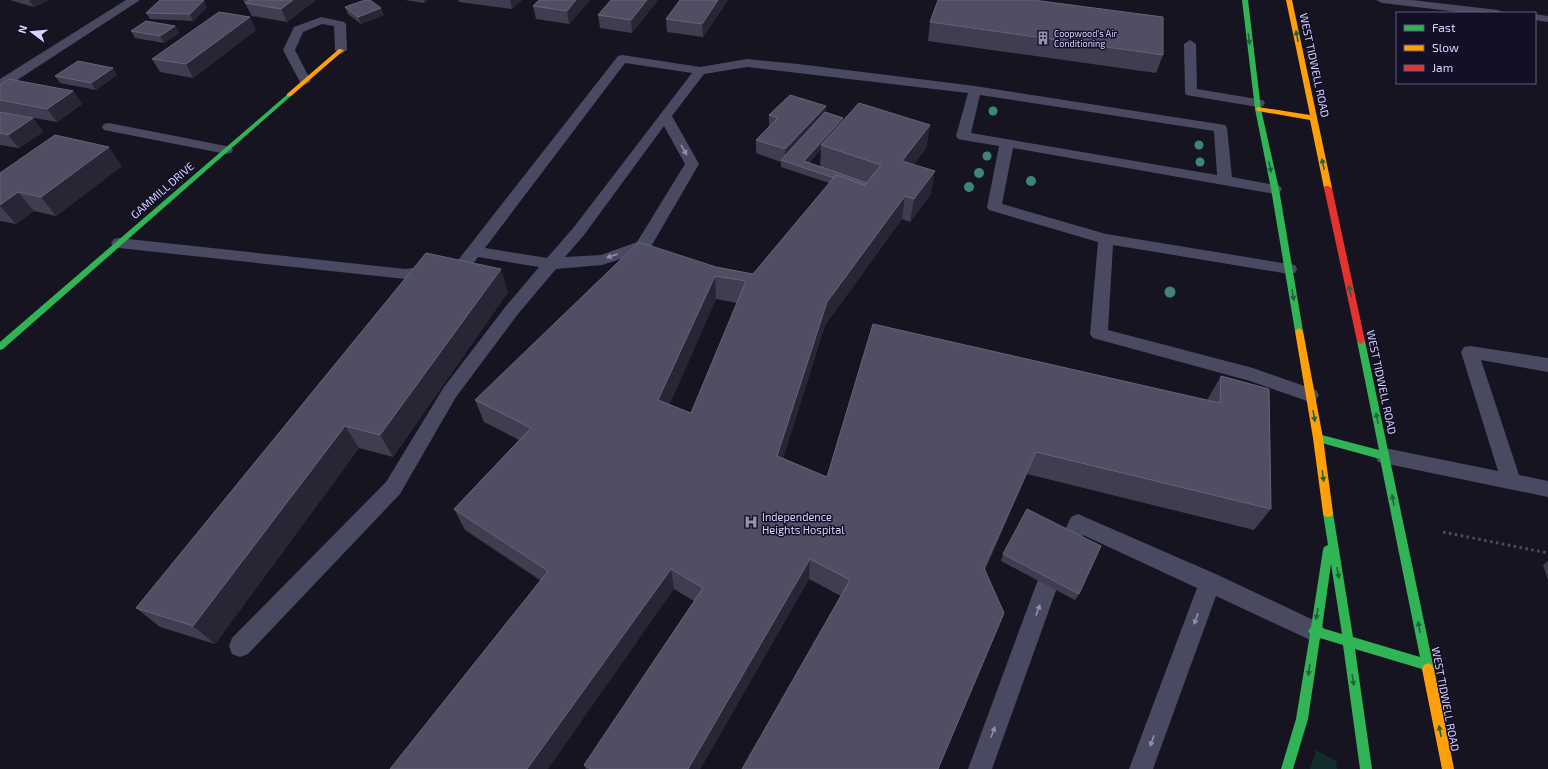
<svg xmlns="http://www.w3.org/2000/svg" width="1548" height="769" font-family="'Exo 2',sans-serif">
<rect width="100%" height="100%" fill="#161421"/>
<polygon fill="#132c2d" points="1316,750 1336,761 1337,769 1310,769"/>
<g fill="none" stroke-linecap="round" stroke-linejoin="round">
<polyline stroke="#44505f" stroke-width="3" stroke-dasharray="2.5 3.5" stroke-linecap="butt" points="1443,532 1548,553"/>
<g fill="#4a4962" fill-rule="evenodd">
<polygon points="126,0 140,0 5,88 0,89 0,79"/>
<polygon points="1376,0 1412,0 1498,10 1504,13 1467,13 1382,3"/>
<polygon points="1535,14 1548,16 1548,22 1535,20"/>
<polygon points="321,17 344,22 346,24 347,50 341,54 335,50 334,26 322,24 303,32 295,50 311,81 305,85 301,84 283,50 294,27"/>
<polygon points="1190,40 1196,44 1197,89 1263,100 1265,103 1263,106 1258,107 1186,95 1185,92 1184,44"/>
<path d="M622 55 700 67 747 59 798 64 975 86 1225 125 1227 128 1232 177 1280 186 1282 189 1280 192 1275 194 1013 148 1002 204 1106 234 1295 265 1297 269 1295 273 1289 274 1113 245 1108 330 1253 368 1316 390 1319 395 1316 400 1310 402 1250 381 1093 338 1090 334 1098 242 989 210 987 207 999 146 963 140 958 139 956 136 968 93 747 67 704 74 672 116 699 164 649 250 602 265 556 269 518 314 456 397 400 494 248 654 240 657 232 654 229 646 232 638 386 482 444 387 506 306 539 267 478 257 466 273 405 279 119 248 114 247 111 243 114 239 119 238 405 269 455 264 618 56ZM625 63 692 73 574 227 547 258 485 248ZM980 95 1214 131 1217 175 971 133ZM664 126 685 164 637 242 601 255 565 257 584 235Z"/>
<polygon points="109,123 226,146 231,147 233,150 231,153 226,154 104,130 102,127 104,124"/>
<polygon points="1470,346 1548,358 1548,372 1481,360 1519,475 1548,481 1548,497 1378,462 1375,456 1378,450 1385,448 1498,471 1461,352 1464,347"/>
<polygon points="1078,514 1218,575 1322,624 1325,631 1322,638 1314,642 1306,638 1216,596 1153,769 1129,769 1197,588 1083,535 1078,544 1071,547 1064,544 1061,538 1071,517"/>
<polygon points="1047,575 1055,578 1058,585 992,769 968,769 1036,585 1039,578"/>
</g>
<g fill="#30b455" fill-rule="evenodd">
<polygon points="1242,0 1248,0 1261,109 1279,189 1303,331 1299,334 1295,331 1271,189 1255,109"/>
<polygon points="289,93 292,95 291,96 3,349 0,350 0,342"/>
<path d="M1361 338 1365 341 1434 669 1432 673 1428 675 1424 673 1422 669 1355 649 1372 769H1360L1343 645 1320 638 1308 719 1293 769H1281L1296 719 1310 634 1308 631 1311 627 1323 550 1324 547 1328 545 1323 513 1324 510 1328 509 1332 510 1333 513 1353 637 1420 657 1380 459 1318 442 1315 441 1313 438 1315 435 1318 434 1379 450 1357 341ZM1331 564 1342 634 1322 628Z"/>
</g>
<g fill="#ff9f0a" fill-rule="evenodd">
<polygon points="1286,0 1292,0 1332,188 1328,190 1324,188 1310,120 1258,111 1255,109 1258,107 1310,115"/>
<polygon points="339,49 344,50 291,96 287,96 287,94"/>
<polygon points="1299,328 1303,331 1323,438 1333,513 1332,516 1328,517 1324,516 1323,513 1313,438 1295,331"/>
<polygon points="1428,663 1432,665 1434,669 1454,769 1442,769 1422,669 1424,665"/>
</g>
<polygon fill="#e5322d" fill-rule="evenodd" points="1325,186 1328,186 1332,188 1365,341 1361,344 1357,341 1324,188"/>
</g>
<g fill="#3e8478">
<circle cx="993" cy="111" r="4.5"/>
<circle cx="1199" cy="145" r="4.5"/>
<circle cx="987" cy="156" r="4.5"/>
<circle cx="1200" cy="162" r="4.5"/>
<circle cx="979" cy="173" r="5"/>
<circle cx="1031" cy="181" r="5"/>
<circle cx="969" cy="187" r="5"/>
<circle cx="1170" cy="292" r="5.5"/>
</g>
<g fill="#403d50" fill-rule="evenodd">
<polygon points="10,0 48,0 34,7"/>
<polygon points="243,0 316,0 287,22 252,16"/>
<polygon points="405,0 428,0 424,3"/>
<polygon points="458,0 522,0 512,9 459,2"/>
<polygon points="539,0 590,0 569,24 536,19 533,6"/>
<polygon points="658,0 632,33 600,28 598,15"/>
<polygon points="680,0 728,0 703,37 667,32 666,19"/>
<polygon points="207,7 193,21 150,19 146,13"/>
<polygon points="345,7 384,15 361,24 348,14"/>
<polygon points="930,22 1163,55 1156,73 928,41"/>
<polygon points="175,26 179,33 164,43 135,38 131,31"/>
<polygon points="256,30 193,78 160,72 152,59"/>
<polygon points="117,75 96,90 60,83 55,76"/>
<polygon points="0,85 73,91 82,104 57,122 0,112"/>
<path d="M826 106 825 112 843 118V121L930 125 926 148 914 164 931 194 910 222 902 219 825 325 783 458 827 477 1207 400 1221 376 1271 509 1254 530 1027 474 985 570 841 596 809 579 700 769H586L584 765 694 601 674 589 540 580 465 530 454 509 519 440 484 422 475 400 716 267 753 274 829 183 781 167V162L756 153V140L769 126V115ZM821 149 820 167 809 163ZM716 299 737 303 691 413 669 405Z"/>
<polygon points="0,112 33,118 43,132 19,148 0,145"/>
<polygon points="122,166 56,216 34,211 16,224 0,221 0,173"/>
<polygon points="426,253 508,292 393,457 359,448 215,644 160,627 136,608"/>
<polygon points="1003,554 1079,594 1075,600 1001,561"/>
<polygon points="1548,561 1548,580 1543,565"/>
</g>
<g fill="#282635">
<polygon points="29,0 48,0 34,7"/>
<polygon points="204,0 207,7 193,21 190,14"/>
<polygon points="293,0 316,0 287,22 281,9"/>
<polygon points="424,0 428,0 424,3"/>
<polygon points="510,0 522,0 512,9"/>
<polygon points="576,0 590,0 569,24 567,11"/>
<polygon points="647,0 658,0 632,33 631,20"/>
<polygon points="718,0 728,0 703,37 702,24"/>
<polygon points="381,8 384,15 361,24 358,17"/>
<polygon points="250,17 256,30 193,78 186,64"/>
<polygon points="175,26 179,33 164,43 160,36"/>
<polygon points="113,68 117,75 96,90 91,83"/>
<polygon points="73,91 82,104 57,122 47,109"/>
<polygon points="826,106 825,120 785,161 785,149"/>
<polygon points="33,118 43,132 19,148 8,135"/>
<polygon points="843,118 843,125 821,145 821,149 804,168 804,161"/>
<polygon points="930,125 926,148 899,184 902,161"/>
<polygon points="109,147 122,166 56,216 41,197"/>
<polygon points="935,171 931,194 910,222 914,199"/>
<polygon points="18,192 34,211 16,224 0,206 0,205"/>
<polygon points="905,196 902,219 825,325 777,478 777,456 827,302"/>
<polygon points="501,269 508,292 393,457 380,435"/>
<polygon points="715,276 716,299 662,422 658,400"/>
<polygon points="345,426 359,448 215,644 193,626"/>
<polygon points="1036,452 1027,474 976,588 984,568"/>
<polygon points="810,559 809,579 700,769 688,769"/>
<polygon points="671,569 674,589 548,769 527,769"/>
</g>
<g fill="#504e63" stroke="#66637b" fill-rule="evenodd">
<polygon points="160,0 204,0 190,14 146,13"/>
<polygon points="250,0 293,0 281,9 245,3"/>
<polygon points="365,0 370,0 381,8 358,17 345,7"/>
<polygon points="539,0 576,0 567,11 533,6"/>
<polygon points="611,0 647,0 631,20 598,15"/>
<polygon points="680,0 718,0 702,24 666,19"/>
<polygon points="938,0 1033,0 1163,17 1163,55 930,22"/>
<polygon points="219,12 250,17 186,64 152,59"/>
<polygon points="146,21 175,26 160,36 131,31"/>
<polygon points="78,61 113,68 91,83 55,76"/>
<polygon points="9,79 73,91 47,109 0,100 0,85"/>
<polygon points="790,95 826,106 785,149 756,140 778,118 769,115"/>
<path d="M859 103 930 125 902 161 935 171 914 199 905 196 827 302 777 456 827 477 873 324 1220 403 1221 376 1269 389 1271 509 1036 452 984 568 1004 613 938 769H742L850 580 810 559 688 769H591L584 765 703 588 671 569 527 769H390L548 571 454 509 531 428 475 400 639 242 716 267 753 274 836 175 865 185 881 165 821 145ZM715 276 746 281 691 413 658 400Z"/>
<polygon points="0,112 33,118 8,135 0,133"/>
<polygon points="825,112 843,118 804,161 867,183 865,185 836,175 834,178 781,160"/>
<polygon points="55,135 109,147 41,197 18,192 0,205 0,173"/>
<polygon points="426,253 501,269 380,435 345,426 193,626 136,608"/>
<polygon points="1027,509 1101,546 1079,594 1003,554"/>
</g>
<defs><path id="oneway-solid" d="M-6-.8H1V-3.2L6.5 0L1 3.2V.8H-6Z"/></defs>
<g fill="#22623e">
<use href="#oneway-solid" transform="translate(1297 36) rotate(-101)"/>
<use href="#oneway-solid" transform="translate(1249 39) rotate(83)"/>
<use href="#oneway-solid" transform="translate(1323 164) rotate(-102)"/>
<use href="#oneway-solid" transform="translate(1270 167) rotate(78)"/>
<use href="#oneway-solid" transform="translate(1350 291) rotate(-102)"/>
<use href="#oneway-solid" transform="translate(1293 295) rotate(80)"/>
<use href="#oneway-solid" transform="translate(1314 416) rotate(80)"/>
<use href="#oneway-solid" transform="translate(1377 418) rotate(-102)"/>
<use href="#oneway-solid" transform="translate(1323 476) rotate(82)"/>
<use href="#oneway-solid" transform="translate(1393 500) rotate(-101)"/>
<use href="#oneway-solid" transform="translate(1338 573) rotate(80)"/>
<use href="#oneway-solid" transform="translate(1317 614) rotate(100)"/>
<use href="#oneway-solid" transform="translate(1419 627) rotate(-101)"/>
<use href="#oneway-solid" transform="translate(1309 670) rotate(98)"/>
<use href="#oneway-solid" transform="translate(1353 680) rotate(82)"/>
<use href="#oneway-solid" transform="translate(1440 731) rotate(-101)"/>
</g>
<g fill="#928eb0">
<use href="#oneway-solid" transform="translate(684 150) rotate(60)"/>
<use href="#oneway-solid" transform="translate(612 256) rotate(161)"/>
<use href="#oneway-solid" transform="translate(1038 610) rotate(-70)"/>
<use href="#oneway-solid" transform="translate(1196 619) rotate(110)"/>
<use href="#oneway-solid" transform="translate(993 732) rotate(-70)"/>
<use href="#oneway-solid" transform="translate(1152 741) rotate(110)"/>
</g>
<defs>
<g id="building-bare" transform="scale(1.08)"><path d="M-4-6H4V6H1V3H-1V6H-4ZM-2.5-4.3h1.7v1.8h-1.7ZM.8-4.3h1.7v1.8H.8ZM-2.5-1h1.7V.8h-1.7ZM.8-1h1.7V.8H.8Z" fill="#9591b1" stroke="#130f26" stroke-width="2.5" paint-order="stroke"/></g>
<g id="hospital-bare" transform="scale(1.08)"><path d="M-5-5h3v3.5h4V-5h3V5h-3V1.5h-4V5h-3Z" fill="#9591b1" stroke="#130f26" stroke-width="2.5" paint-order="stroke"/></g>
</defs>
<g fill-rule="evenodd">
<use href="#building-bare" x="1043" y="38"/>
<use href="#hospital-bare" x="751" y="522"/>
</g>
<g text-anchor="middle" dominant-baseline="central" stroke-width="3" stroke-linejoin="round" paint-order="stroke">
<g font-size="9" fill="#d9d4ff" stroke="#130f26" text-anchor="start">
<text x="1054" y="33">Coopwood's Air<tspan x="1054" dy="10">Conditioning</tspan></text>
</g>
<g font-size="11" fill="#d9d4ff" stroke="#130f26">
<text transform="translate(1315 65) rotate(78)">WEST TIDWELL ROAD</text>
<text transform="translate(162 190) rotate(-41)">GAMMILL DRIVE</text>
<text transform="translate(1382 382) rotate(78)">WEST TIDWELL ROAD</text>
<text transform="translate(1446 699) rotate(79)">WEST TIDWELL ROAD</text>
</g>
<g font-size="11" fill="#d9d4ff" stroke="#130f26" text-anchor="start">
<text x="762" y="516">Independence<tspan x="762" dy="13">Heights Hospital</tspan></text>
</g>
</g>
<rect x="1396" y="12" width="140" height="72" fill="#130f26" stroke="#625e7d"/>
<rect x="1404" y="25" width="20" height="6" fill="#30b455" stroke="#625e7d"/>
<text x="1432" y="32" font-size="12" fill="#d9d4ff">Fast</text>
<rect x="1404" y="45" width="20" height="6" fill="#ff9f0a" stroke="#625e7d"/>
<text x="1432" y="52" font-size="12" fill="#d9d4ff">Slow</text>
<rect x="1404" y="65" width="20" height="6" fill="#e5322d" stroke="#625e7d"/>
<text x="1432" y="72" font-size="12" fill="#d9d4ff">Jam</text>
<g transform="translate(32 32) rotate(286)" stroke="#130f26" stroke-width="3" paint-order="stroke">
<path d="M0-3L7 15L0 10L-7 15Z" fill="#d9d4ff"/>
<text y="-6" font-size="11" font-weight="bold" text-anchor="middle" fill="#d9d4ff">N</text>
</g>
</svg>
